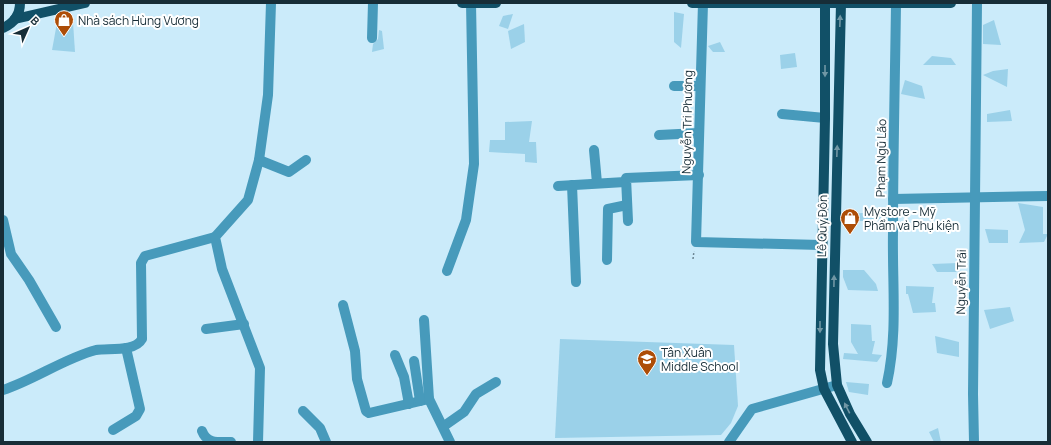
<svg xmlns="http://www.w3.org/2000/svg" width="1051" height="445" font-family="Manrope,sans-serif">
<rect width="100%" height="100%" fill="#cbebfa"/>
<g fill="#9bd1e9">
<polygon points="674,12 684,14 681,48 674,42"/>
<polygon points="513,14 508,29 499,26 503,16"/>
<polygon points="994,20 1001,45 983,44 983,25"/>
<polygon points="73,22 75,52 52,50 57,23"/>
<polygon points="524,24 525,42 511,49 508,31"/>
<polygon points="379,30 382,31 384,49 372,52 373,44 378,39"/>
<polygon points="720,42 725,52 713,52 708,46"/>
<polygon points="795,53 797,67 781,69 780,55"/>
<polygon points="932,56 951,58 956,65 923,65"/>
<polygon points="1008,69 1007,87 983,75 993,71"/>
<polygon points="905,80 922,86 925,99 901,94"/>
<polygon points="1010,110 1012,121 987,122 987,114"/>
<polygon points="532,121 529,142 536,142 537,163 525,162 525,154 489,152 490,140 505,140 505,122"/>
<polygon points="1018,203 1043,207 1043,234 1048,234 1044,242 1019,243 1025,230"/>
<polygon points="877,208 886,212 887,221 878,223 878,221 850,221 848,214 877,212"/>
<polygon points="985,229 1008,230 1008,243 989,243"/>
<polygon points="958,263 960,272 937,272 932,264"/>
<polygon points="843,270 864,270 876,284 878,291 848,290 843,277"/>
<polygon points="906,286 934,287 932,303 935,303 936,312 913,313 908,294 906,294"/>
<polygon points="1010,307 1014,321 990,329 984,310"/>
<polygon points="851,324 871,325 872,341 875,341 872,354 882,355 877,362 843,359 844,353 858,354 851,342"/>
<polygon points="935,336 959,342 959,357 937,353"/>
<polygon points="560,339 734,345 738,406 731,423 721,435 555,438"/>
<polygon points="846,382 869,384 868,395 849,392"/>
<polygon points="938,428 941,442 934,442 929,432"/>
</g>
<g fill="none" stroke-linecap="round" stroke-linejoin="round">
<polyline stroke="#6b8592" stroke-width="1.5" stroke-dasharray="2 2" stroke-linecap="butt" points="693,259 694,251"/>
<g stroke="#479abb" stroke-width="10">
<polyline points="703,3 696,242 821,245"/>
<polyline points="372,38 373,3"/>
<polyline points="674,86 700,86"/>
<polyline points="782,114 825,118"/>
<polyline points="659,135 699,133"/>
<polyline points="594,150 597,183"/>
<polyline points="259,160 289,172 306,160"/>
<polyline points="572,185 576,282"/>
<polyline points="558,186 625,182"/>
<polyline points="893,199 1048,196"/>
<polyline points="3,220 11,254 29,280 56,327"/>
<polyline points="628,221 626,178 699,175"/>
<polyline points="607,260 608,209 627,205"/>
<polyline points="447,271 466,220 474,164 471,3"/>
<polyline points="343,305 355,351 357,379 366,411 369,413 429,399"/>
<polyline points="424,320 429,399 450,442"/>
<polyline points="206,329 244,324"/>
<polyline points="395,355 404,377 409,404"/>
<polyline points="414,361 420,401"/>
<path d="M887 383C898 333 892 283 893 232 893 156 895 80 896 4"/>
<path d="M3 390C34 380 65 358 96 350 109 348 135 352 142 339L141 263 145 256 215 237"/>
<polyline points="303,411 320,428 326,442"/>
<polyline points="444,426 464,412 476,394 496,382"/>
<polyline points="113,430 136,416 140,409 126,348"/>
<path d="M202 431C207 444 218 442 231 442"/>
<polyline points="258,442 260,368 222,269 215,237 248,200 259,160 268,95 271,3"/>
<polyline points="729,442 752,409 837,385"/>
<polyline points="974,442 973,394 977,3"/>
</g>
<g stroke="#115067" stroke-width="10">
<polyline points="462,3 496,3"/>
<polyline points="692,3 951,3"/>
<polyline points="825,3 825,118 820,370 824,389 852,442"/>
<polyline points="841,3 833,344 837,385 850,414 867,442"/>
<polyline points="15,19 85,3"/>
<path d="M3 28C14 23 20 15 20 3"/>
</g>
</g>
<defs><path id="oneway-solid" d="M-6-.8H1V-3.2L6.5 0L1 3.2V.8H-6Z"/></defs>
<g fill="#7096a4">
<use href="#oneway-solid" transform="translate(840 21) rotate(-88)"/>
<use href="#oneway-solid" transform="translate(825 71) rotate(90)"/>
<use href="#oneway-solid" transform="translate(837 151) rotate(-88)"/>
<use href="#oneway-solid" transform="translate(834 281) rotate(-89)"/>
<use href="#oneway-solid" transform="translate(820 327) rotate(90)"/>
<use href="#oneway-solid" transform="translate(847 408) rotate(-117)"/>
</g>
<defs>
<g id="shop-pin" transform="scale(1)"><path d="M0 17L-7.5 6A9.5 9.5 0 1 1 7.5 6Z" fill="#ad4d07" stroke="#fff"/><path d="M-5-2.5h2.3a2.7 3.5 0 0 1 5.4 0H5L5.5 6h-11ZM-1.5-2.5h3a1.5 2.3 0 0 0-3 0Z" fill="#fff"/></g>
<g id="school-pin" transform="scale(1)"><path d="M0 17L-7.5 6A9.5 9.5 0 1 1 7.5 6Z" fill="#ad4d07" stroke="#fff"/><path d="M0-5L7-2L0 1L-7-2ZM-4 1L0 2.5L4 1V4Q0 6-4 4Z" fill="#fff"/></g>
</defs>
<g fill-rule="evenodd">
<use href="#shop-pin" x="64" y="20"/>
<use href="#shop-pin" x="850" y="218"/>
<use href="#school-pin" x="647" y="359"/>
</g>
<g text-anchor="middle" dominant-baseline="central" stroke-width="4" stroke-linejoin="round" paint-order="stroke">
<g font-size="12" fill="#172d37" stroke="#fff" text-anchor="start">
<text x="78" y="20">Nhà sách Hùng Vương</text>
<text x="864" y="211">Mystore - Mỹ<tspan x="864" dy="14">Phẩm và Phụ kiện</tspan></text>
<text x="661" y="352">Tân Xuân<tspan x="661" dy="14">Middle School</tspan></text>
</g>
<g font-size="12" fill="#172d37" stroke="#fff">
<text transform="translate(687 122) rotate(-89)">Nguyễn Tri Phương</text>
<text transform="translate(881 158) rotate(-89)">Phạm Ngũ Lão</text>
<text transform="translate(822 226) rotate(-89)">Lê Quý Đôn</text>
<text transform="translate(961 282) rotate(-89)">Nguyễn Trãi</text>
</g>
</g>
<rect width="1051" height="445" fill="none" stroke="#172d37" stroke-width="8"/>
<g transform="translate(28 28) rotate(45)" stroke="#ffffff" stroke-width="3" paint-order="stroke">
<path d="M0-3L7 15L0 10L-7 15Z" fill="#172d37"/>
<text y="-6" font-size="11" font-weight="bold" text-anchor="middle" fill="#172d37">B</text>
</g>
</svg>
